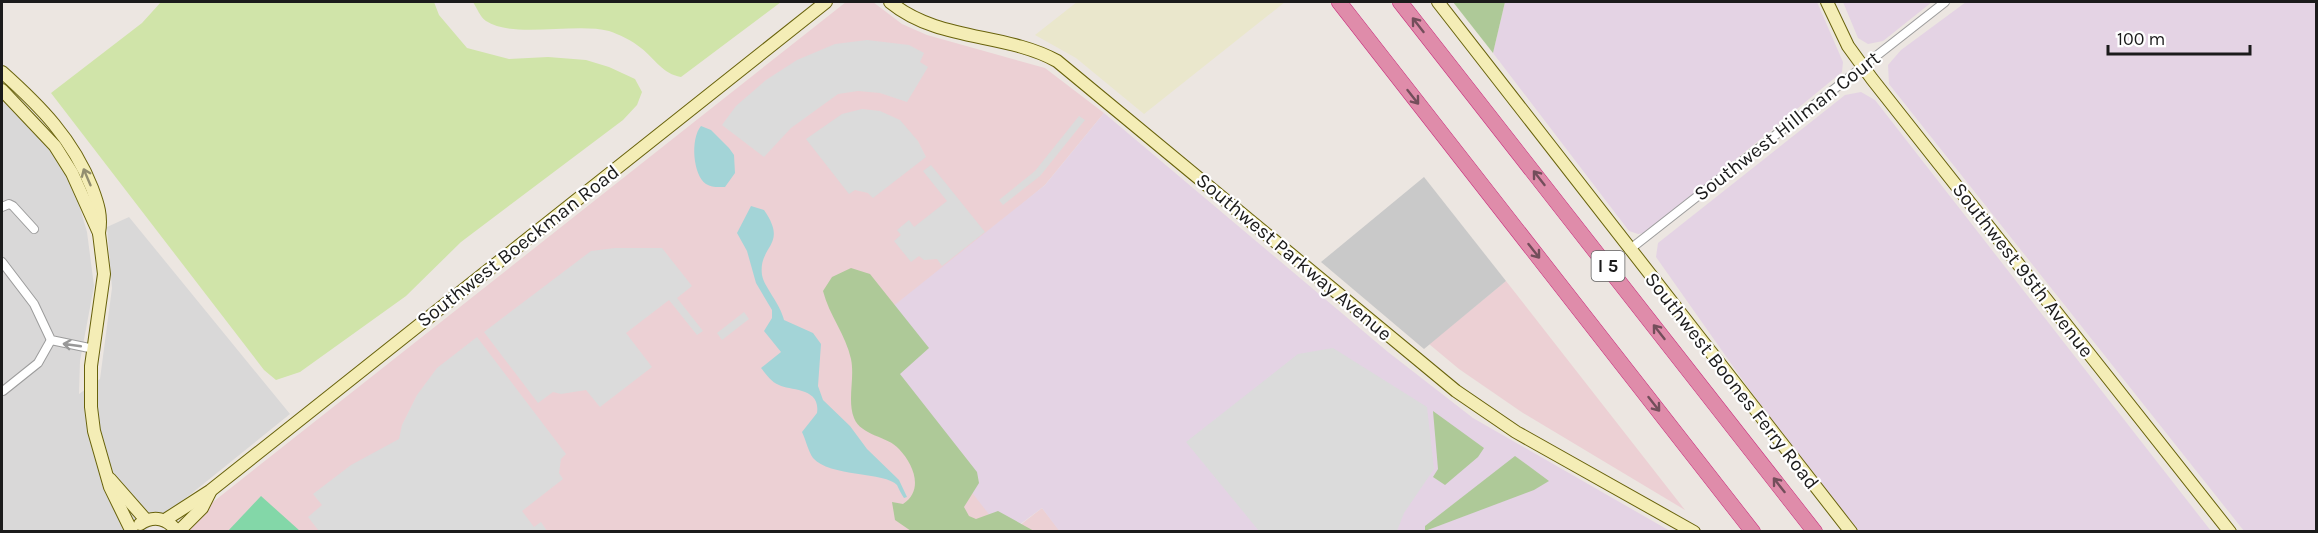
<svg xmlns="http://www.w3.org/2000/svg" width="2318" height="533" font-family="Karla,sans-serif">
<rect width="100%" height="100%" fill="#ece6e1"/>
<polygon fill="#d9d8d8" points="2,91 57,155 75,191 87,232 94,286 80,361 79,394 100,379 112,288 107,227 129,217 290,414 145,531 2,531"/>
<g fill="#ecd0d4">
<polygon points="846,2 873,2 902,24 927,35 1045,68 1104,113 1045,185 986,234 1002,531 175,532"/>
<polygon points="1506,281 1685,510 1523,413 1459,369 1429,344"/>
<polygon points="1042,508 1060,531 1011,532"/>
</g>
<g fill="#e4d3e4">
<polygon points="1505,2 1817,2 1843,62 1842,72 1646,233 1638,234 1629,231 1493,53"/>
<polygon points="1843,2 1932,2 1883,41 1868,44 1858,38"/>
<polygon points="1966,2 2316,2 2316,531 2244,531 1889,84 1888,65 1901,50"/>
<polygon points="1861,92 1875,100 2211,531 1859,531 1775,426 1656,257 1658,243 1845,95"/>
<polygon points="1104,113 1388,352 1473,418 1670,531 1060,532 1042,508 1011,531 1002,531 852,339 1045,185"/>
</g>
<polygon fill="#c9c9c9" points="1424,177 1506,281 1424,349 1321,262"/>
<polygon fill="#eae7cc" points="1077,2 1285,2 1144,114 1076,58 1035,35"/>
<g fill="#d0e4a9">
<polygon points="161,2 434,2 439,15 467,48 509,59 548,57 586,60 609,67 635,79 642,92 637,105 623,120 461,242 406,296 300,372 276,380 264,370 51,93 142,23"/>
<path d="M473 2H781L681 77C663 74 655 59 641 48 633 41 618 34 609 31 576 22 513 39 486 21 480 17 477 8 473 2Z"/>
</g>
<g fill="#aec998">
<polygon points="1453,2 1505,2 1493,53"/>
<path d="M851 268 870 274 929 348 900 374 977 472 979 483 964 507 969 516 976 519 998 511 1034 531H911L895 520 892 502 903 504C924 490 914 465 899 449 888 436 861 436 854 418 847 400 855 378 851 359 846 335 829 315 823 291L832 277Z"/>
<polygon points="1433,411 1484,448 1478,457 1445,485 1433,477 1438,469"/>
<polygon points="1515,456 1549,481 1534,490 1425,531 1425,526"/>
</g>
<polygon fill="#83d7a8" points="261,496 300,531 228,531"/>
<g fill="#dbdbdb">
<polygon points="867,40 909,45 924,53 920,62 928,67 907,102 880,93 858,91 838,94 791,128 764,157 722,125 736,106 766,80 797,60 835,44"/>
<polygon points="862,109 880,111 900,120 918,141 926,157 873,198 868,193 855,190 849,194 806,139 842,114"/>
<polygon points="1079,116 1085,120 1040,176 1003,205 999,200 1035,171"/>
<polygon points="931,165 985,232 942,266 937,259 924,260 919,256 911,262 894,241 901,235 897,230 909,220 914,227 947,201 923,171"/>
<polygon points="615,248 662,248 692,286 677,298 703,331 697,335 669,300 626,333 652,367 600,407 586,390 561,394 553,392 538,403 484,332 591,251"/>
<polygon points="744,312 749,319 722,340 717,333"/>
<polygon points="477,337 566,454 561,459 559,473 563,479 522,511 534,527 541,522 547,531 319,531 308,517 322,505 313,494 351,465 399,439 402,425 417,395 437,368"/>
<polygon points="1333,348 1427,407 1434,469 1404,513 1397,531 1259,531 1186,442 1298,354"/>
</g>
<g fill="#a3d4d7">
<path d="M701 126 711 130 729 148 734 155 735 173 725 187C719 187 712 188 706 184 693 175 690 139 701 126Z"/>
<path d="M751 206 764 210C789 246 758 245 762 275 764 287 780 303 784 320L813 333 821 344 818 386 823 400 850 426 867 449 899 480 907 497 904 498C901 494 899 489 897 485 886 472 829 477 813 458 808 451 806 440 802 432L817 413C821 387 790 391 779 385 771 382 766 374 761 368L781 352 764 331 772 318V310L756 283 747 251 737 233Z"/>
</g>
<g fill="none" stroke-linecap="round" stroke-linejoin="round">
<g stroke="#9c9c9c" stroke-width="10">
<g id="street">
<polyline points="2,207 9,204 13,206 34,229"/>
<polyline points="1629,250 1945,2"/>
<polyline points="2,262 34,304 51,340 94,349"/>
<polyline points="3,391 38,363 51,340"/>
</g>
</g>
<g stroke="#68620b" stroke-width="14">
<g id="secondary">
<path d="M890 2C939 42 1004 32 1057 61L1456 391 1516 432 1694 532"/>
<polyline points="1438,2 1851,532"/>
<polyline points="1827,2 1848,46 1872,79 2230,532"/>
<path d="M2 72C40 106 73 139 92 188 98 204 102 216 99 233"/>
<polyline points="2,90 55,146 72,173 99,233 104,274 91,366 91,407 94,431 110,487 132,532"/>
<polyline points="110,479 146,520"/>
<polyline points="165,520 210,491 826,2"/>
<path d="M140 524C154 515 168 518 177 532"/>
<polyline points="178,532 202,508 210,492"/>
</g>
</g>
<g stroke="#c92f7e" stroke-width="16">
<g id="highway">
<polyline points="1339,2 1753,532"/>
<polyline points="1400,2 1815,532"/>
</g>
</g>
<use href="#street" stroke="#fff" stroke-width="8"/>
<use href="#secondary" stroke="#f4edb6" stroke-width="12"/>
<use href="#highway" stroke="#df8caa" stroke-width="15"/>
</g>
<defs><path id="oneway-shaft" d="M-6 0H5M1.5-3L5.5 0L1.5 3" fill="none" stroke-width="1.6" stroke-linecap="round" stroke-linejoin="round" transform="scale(1.5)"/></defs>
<g stroke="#734e5b">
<use href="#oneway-shaft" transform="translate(1418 25) rotate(-128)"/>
<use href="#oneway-shaft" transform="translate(1413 97) rotate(52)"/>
<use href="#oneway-shaft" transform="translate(1539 178) rotate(-128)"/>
<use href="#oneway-shaft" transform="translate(1534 251) rotate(52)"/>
<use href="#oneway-shaft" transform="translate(1659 332) rotate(-128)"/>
<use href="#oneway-shaft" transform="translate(1654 404) rotate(52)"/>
<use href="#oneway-shaft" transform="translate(1779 485) rotate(-128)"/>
</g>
<use stroke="#928e70" href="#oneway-shaft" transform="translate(87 177) rotate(-113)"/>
<use stroke="#989898" href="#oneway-shaft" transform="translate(72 345) rotate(-172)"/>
<g text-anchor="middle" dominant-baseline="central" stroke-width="4.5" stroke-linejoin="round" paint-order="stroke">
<rect fill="#fff" stroke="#5f5f5f" stroke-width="1.5" x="1591.5" y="251" width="33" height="30" rx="4.5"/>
<g font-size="18" font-weight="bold" fill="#1b1b1b">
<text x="1608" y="266">I 5</text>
</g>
<g font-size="20" fill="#1b1b1b" stroke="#fff">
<text transform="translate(1787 126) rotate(-38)">Southwest Hillman Court</text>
<text transform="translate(518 246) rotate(-38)">Southwest Boeckman Road</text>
<text transform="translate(1294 257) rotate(40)">Southwest Parkway Avenue</text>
<text transform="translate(2023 270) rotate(52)">Southwest 95th Avenue</text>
<text transform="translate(1732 381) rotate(52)">Southwest Boones Ferry Road</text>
</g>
</g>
<rect width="2318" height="533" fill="none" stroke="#1b1b1b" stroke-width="6"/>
<path d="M2108 45v9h142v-9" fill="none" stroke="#1b1b1b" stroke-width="3"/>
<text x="2117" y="45" font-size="18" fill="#1b1b1b" stroke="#ffffff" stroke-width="4.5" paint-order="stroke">100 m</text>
</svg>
